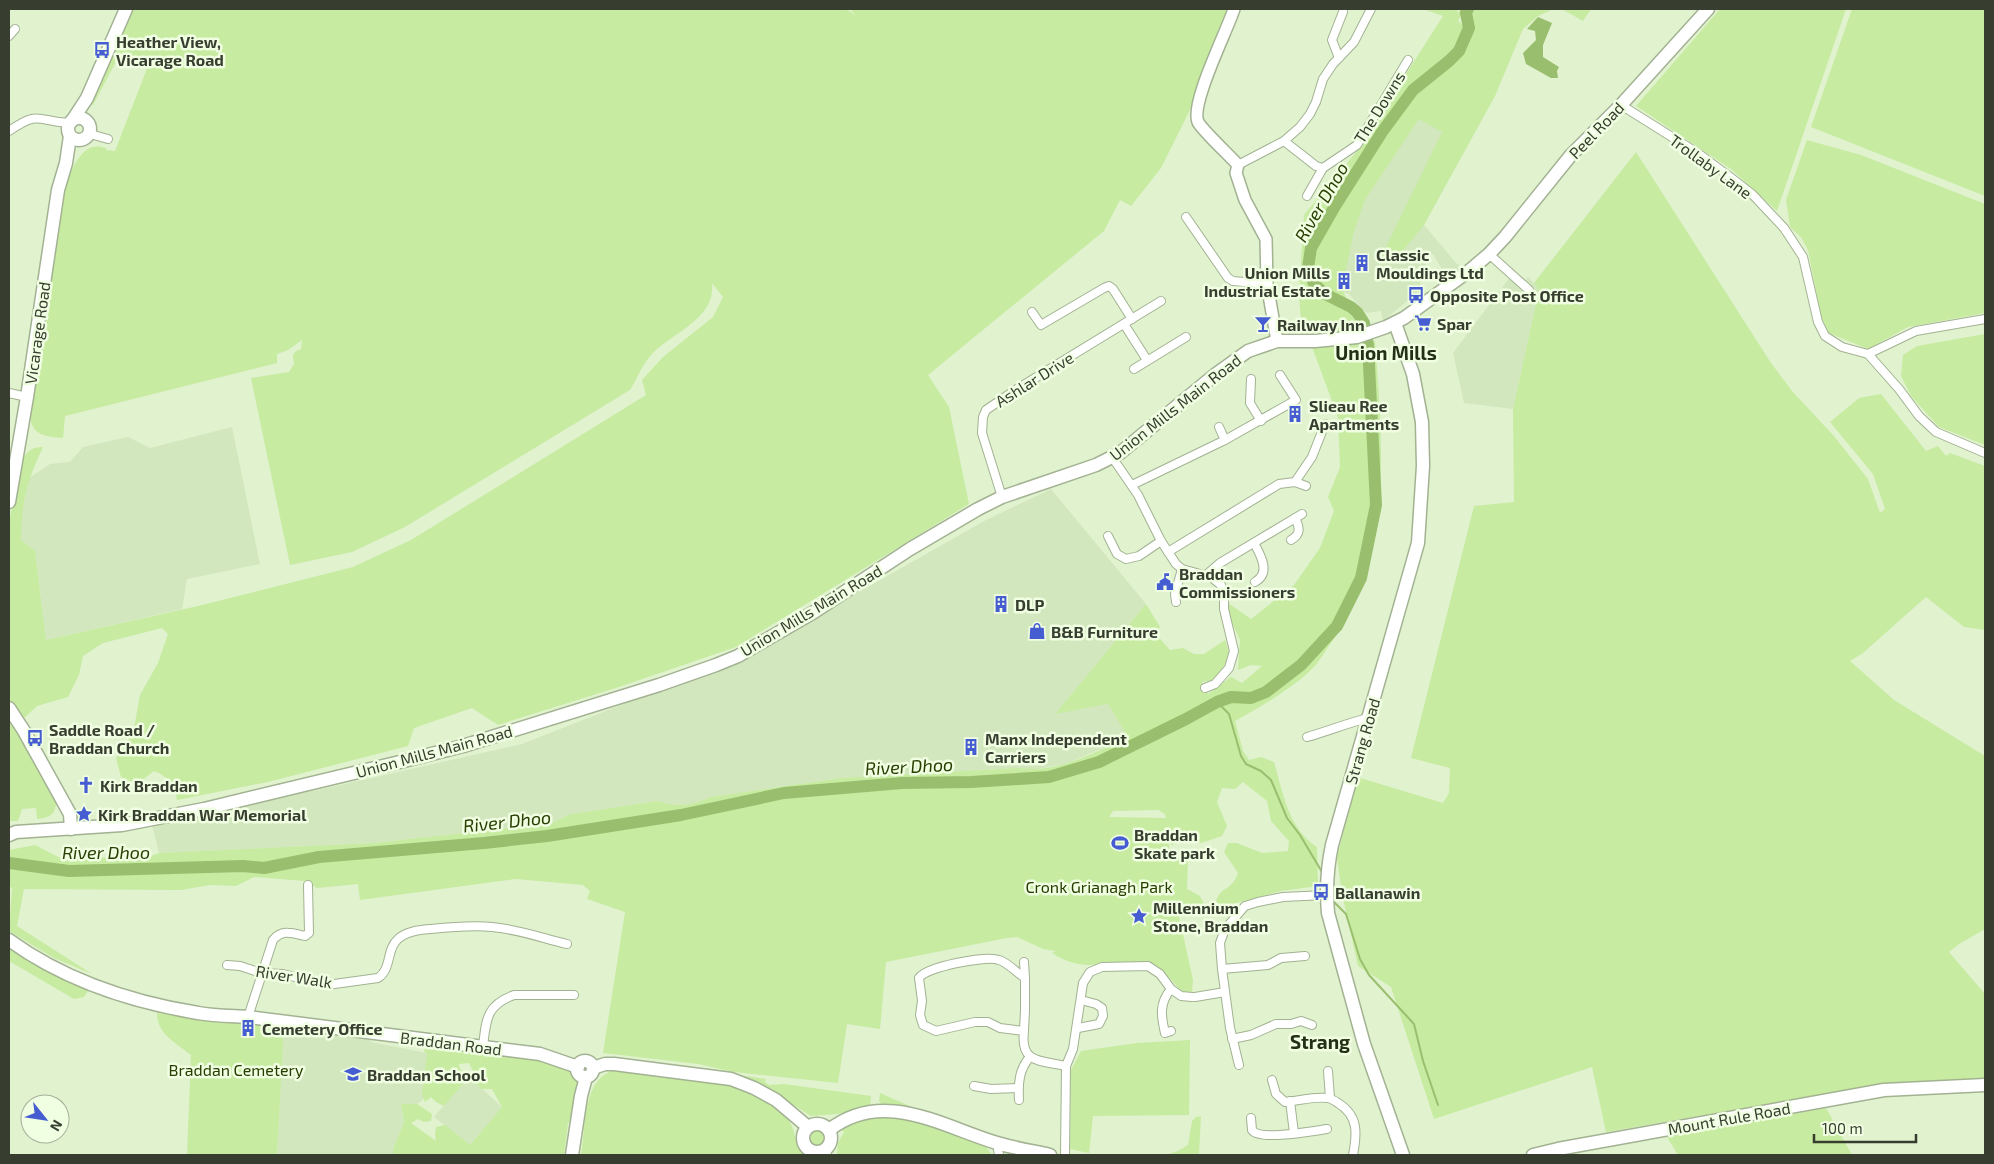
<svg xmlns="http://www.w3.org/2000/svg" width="1994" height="1164" font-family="'Exo 2',sans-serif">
<rect width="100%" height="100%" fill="#e1f2cf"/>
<g fill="#d2e7be">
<polygon points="1419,118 1442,132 1401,243 1424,225 1456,263 1464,268 1448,280 1433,254 1428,257 1420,285 1426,293 1422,296 1418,292 1383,321 1381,311 1366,313 1349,294 1341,291 1341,287 1353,232 1365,200"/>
<polygon points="1513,273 1524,282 1528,277 1534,283 1539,290 1513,409 1464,403 1453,353"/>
<polygon points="232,427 260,564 187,579 182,609 46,640 35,551 21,540 21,514 29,478 50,464 70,462 83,447 128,437 150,448"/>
<polygon points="1051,489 1146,604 1056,713 1108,704 1129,737 1065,764 1032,770 1020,768 841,778 711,797 697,804 669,805 658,801 571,814 552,823 374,843 159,853 151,821 318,790 522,744 748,655 986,520"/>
<polygon points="284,1027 371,1040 371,1042 427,1053 423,1100 417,1104 401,1104 404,1122 393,1149 393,1155 277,1155"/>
<polygon points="469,1077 502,1107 470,1145 434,1117"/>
</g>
<g fill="#c7eba1" fill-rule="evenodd">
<path d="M132 9H846L855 15 850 9H1228L1196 97 1184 122 1161 168 1131 206 1120 200 1104 231 928 375 949 407 969 504 736 647 619 687 498 725 472 708 414 728 408 746 268 782 177 800C174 785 169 777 154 771L137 784 121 777 116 758 133 734 140 695 158 663 168 634 162 628 103 643 83 656 79 675 68 697 37 706 23 719 9 699V608L10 605 9 604V522L22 459C28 451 32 447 43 447 27 481 21 503 21 540L35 551 46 640 198 606 353 567 411 540 646 395 642 380 663 357 713 317 723 297 712 283C716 319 673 332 652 354 643 363 637 379 630 390L405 527 352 552 290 565 251 378 289 372 294 364 293 355 296 351 301 349 302 340 288 350 277 354V363L65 416 63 438C46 437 28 435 31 412 31 406 34 403 31 397 37 359 43 321 49 283 54 249 59 179 82 154 89 146 96 145 106 148V150L115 151 148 66 120 54 92 107C96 77 119 37 132 9Z"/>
<polygon points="1423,9 1457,9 1458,14 1460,9 1464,9 1458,21 1463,25 1472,15 1474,9 1553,9 1538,16 1523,29 1495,96 1424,225 1396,259 1384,251 1442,132 1419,119 1365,200 1354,231 1342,288 1358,329 1331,333 1302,333 1299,294 1304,215 1357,151 1443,16"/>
<polygon points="1562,9 1591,9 1583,21"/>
<polygon points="1720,9 1846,9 1777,211 1731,169 1636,106"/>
<polygon points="1852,9 1985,9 1985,196 1811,127"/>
<polygon points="1807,140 1861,155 1985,204 1985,313 1908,327 1868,349 1829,333 1821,316 1808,250 1801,237 1790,227 1786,200"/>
<polygon points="1636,152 1771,363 1792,391 1833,435 1868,479 1880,513 1885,509 1873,474 1830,422 1859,398 1881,394 1926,451 1938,446 1946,456 1950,453 1985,466 1985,630 1964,627 1926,597 1863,653 1850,661 1894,700 1985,756 1985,929 1959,944 1949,952 1985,994 1985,1081 1881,1084 1606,1132 1592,1067 1434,1119 1391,987 1358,966 1342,894 1337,858 1357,777 1443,803 1449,793 1450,768 1411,758 1474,506 1514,502 1513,409 1539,290 1534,283"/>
<polygon points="1985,334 1985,445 1939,427 1911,396 1901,376 1903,355 1917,346"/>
<path d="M1375 341C1383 445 1393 552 1331 643 1325 651 1320 661 1313 668 1293 688 1260 707 1235 721L1243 751 1249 760 1261 757 1274 762C1283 793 1288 828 1317 847L1318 886 1281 891 1221 907 1216 901C1221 886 1232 891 1238 873L1224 852 1228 843H1237L1262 853 1288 851 1289 841 1271 821 1267 801 1243 782 1235 789 1222 788 1217 802 1227 826 1222 836 1201 843 1186 841 1171 845 1168 832 1170 860 1181 857 1188 860 1187 889 1200 896 1204 904 1178 912 1193 980 1192 993H1184C1172 983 1166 970 1151 965 1142 961 1129 962 1120 963 1093 966 1075 968 1052 953L1056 951 1043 949 1017 937 1007 938 886 962 880 1029 847 1024 838 1083 734 1072 698 1064 603 1053 625 912 587 899 590 891 583 885 516 879 360 900 358 884 317 888 305 881 254 877 236 886 210 885 181 890 24 889 17 926 92 974 54 958 9 931 12 888 9 886V850L35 845 66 861 83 857 144 859 159 853 374 843 552 823 571 814 658 801C676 808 694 805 711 797L841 778 1020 768C1058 774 1094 752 1128 737L1108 704 1055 714 1146 604 1160 627 1155 633 1170 650 1183 648 1194 654H1204L1225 640 1229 652 1224 666 1213 680 1202 682 1208 694 1231 677 1242 683 1262 666 1251 665 1238 670 1240 640 1228 614V603L1251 619 1294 585 1320 548 1334 511 1328 497 1340 467 1338 417 1312 347 1344 346ZM1158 810 1165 814 1166 818 1109 817 1113 811Z"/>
<path d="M9 717 56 799C57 813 51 818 37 819L36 808 22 809 18 821H9Z"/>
<polygon points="9,946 89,989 84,997 74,999 9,961"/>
<path d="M157 1013 237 1023 284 1027 277 1155H187L191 1055C176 1043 157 1034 157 1013Z"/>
<polygon points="1190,1040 1189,1115 1093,1116 1089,1153 1070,1149 1071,1070 1081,1051 1137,1043"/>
<polygon points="426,1044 513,1054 554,1065 571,1071 575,1075 578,1086 574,1118 568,1123 564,1155 393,1155 393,1149 404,1122 401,1104 417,1104 432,1114 431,1121 424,1122 418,1119 411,1123 436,1141 435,1135 436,1127 445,1125 470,1145 502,1107 492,1089 482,1089 472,1080 476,1077 469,1063 459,1064 460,1069 466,1073 466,1080 444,1106 436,1102 431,1097 425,1102 422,1095 427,1053 424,1052"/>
<path d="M612 1071 715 1082C734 1086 778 1102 788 1119 796 1131 794 1142 804 1155H581C586 1128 582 1081 612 1071Z"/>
<polygon points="739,1075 766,1079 765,1082 769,1085 784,1084 871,1096 870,1106 838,1114 811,1116 767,1088"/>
<polygon points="880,1093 912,1107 912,1109 883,1106 879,1101"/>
<polygon points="1826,1108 1852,1155 1678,1155 1667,1137"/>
<path d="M901 1115 983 1143 992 1155H837L838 1143 844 1132 842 1130C863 1114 876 1116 901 1115Z"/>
<polygon points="1201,1116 1199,1155 1166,1155 1178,1151 1188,1145 1192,1121 1196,1117"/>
<circle cx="817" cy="1138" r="10"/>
</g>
<polygon fill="#99bf6e" points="1538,17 1552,23 1543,45 1543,57 1559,67 1557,71 1558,78 1551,78 1526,64 1523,53 1536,40 1535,31 1527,29"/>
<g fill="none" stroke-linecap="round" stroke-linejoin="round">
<g stroke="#99bf6e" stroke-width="2">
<polyline points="1217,702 1229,714 1241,756 1246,764 1261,771 1271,780 1287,818 1300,835 1322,872"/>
<polyline points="1334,902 1346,914 1360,959 1369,975 1414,1024 1423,1061 1438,1105"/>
</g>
<polyline stroke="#99bf6e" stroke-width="12" points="9,863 69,871 243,866 264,868 319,857 484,843 547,836 681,815 784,793 902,783 971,782 1049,777 1099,762 1186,719 1217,702 1231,697 1251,698 1266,692 1301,665 1337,626 1361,578 1376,505 1368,345 1364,323 1357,312 1351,307 1325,294 1314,284 1308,268 1311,248 1335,206 1382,132 1413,90 1449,61 1459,51 1469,28 1466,13 1468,9"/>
<g stroke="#a2b292" stroke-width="10">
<g id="minor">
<polyline points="9,36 15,29"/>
<polyline points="1339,58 1332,40 1343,12"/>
<polyline points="1621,105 1699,154 1730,177 1753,195 1784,228 1803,257 1818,322 1825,336 1842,347 1868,354 1916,331 1985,319"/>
<path d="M9 131C41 109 37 122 70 123"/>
<polyline points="90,134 108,139"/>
<polyline points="1284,141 1300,127 1310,114 1316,102 1323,79 1333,64 1354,42 1371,9"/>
<polyline points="1238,165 1284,141 1316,166 1323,168 1357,145 1408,60"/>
<polyline points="1307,196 1323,168"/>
<polyline points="1186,217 1228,278 1233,281 1267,284"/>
<polyline points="1489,254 1529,290"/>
<polyline points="1032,312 1041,325 1104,288 1109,286 1113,289 1132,319"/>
<polyline points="1124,324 1147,360"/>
<polyline points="1868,354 1899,389 1919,416 1936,432 1985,453"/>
<polyline points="1134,369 1186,337"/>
<polyline points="1251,379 1250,403 1261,421"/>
<polyline points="9,393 27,397"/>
<polyline points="1219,427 1225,440"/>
<polyline points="1112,457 1138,495 1161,541 1176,564 1182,569 1211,577 1221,585 1224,594 1224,609 1234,651 1229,668 1215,684 1205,688"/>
<polyline points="1295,482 1312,457 1325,424"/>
<polyline points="1132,485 1225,440 1296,400 1280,375"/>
<polyline points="1002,497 982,433 983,417 986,410 1017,389 1161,301"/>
<polyline points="1108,536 1117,554 1126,559 1139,556 1161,541"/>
<path d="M1291 540C1301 534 1300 528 1295 518"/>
<path d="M1254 543C1261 556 1271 573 1255 582"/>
<polyline points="1168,552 1279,484 1295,482 1306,486"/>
<polyline points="1206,575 1220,563 1302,514"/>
<polyline points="1176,602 1175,594 1182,569"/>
<path d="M1307 737C1328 731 1348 723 1368 718"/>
<polyline points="1024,962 1025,978"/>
<path d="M227 965 240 966 261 973 283 974 327 985 378 978C392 969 386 949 398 939 406 931 420 930 431 929 451 927 471 925 492 927 517 929 542 938 567 944"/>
<polyline points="1222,969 1268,965 1281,958 1305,956"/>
<path d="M1171 989C1159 1003 1161 1016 1165 1033L1171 1031"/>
<polyline points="1195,997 1225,992"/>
<path d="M248 1017 273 940C282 929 292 933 305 936L309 933 308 885"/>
<polyline points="1078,1028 1099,1024 1103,1016 1102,1008 1096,1004 1081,1000"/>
<path d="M1024 1031 1025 1010V978C1017 973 1007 962 999 960 986 955 926 967 919 978L922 1001 920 1015 923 1025 936 1031 975 1022H988L1000 1028 1024 1031C1020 1064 1040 1060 1066 1066"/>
<polyline points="1232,1039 1251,1035 1276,1024 1291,1024 1301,1021 1312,1025"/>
<path d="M483 1047C486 1020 486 1005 514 995H574"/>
<polyline points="1239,1065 1230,1028 1222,969 1220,943 1225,929 1245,906 1258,902 1283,897 1326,895"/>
<polyline points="1328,1071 1330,1098"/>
<path d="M1272 1080 1276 1094 1285 1102C1299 1101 1314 1096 1328 1098 1332 1099 1335 1101 1338 1103 1359 1116 1357 1134 1353 1155"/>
<polyline points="974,1086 991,1089 1018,1088"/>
<path d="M1019 1100C1018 1084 1019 1069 1030 1057"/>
<polyline points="1290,1101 1294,1133"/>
<path d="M1251 1118 1252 1130C1259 1141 1313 1131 1327 1129"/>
<polyline points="997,1143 999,1155"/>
<polyline points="825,1150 827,1155"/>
<polyline points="1065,1155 1066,1066 1073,1049 1083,983 1090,972 1102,967 1148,966 1160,974 1171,989 1181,996 1192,997"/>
</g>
</g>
<g stroke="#a2b292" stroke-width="14">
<path id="secondary" d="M1234 9C1227 31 1190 104 1198 122 1202 130 1230 156 1238 165L1236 173 1245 200 1266 239 1267 284 1277 341"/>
</g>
<g stroke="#a2b292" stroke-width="15">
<g id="primary">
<path d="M1395 323 1413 374 1422 422 1423 466 1418 543 1332 845C1327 868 1326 890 1328 913L1364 1044 1403 1155"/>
<polyline points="593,1068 605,1064 614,1064 731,1079 754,1088 776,1100 808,1127"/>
<circle cx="817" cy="1138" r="14"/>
<path d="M829 1130C883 1088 941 1126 997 1143 1014 1148 1032 1151 1050 1155"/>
<polyline points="1533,1155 1558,1149 1884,1090 1985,1085"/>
</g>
</g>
<g stroke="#a2b292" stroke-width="15">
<g id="trunk">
<circle cx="79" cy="129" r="11"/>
<polyline points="72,121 87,98 126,9"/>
<polyline points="9,502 27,397 58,190 66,163 70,136"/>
<polyline points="9,708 24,731 70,814 71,829"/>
<polyline points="9,835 16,832 122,825 204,809 404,761 463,746 659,685 716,665 738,656 814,612 910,549 978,509 1002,497 1096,465 1120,453 1216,374 1248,351 1277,341 1315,341 1357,337 1386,327 1404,318 1469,271 1489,254 1505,237 1571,155 1621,105 1708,9"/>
<path d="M9 940C64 980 131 1002 198 1013 214 1016 232 1016 248 1017L540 1054 578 1067"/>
<circle cx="585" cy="1069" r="8"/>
<polyline points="572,1155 581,1096 586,1077"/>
</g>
</g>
<use href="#minor" stroke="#fff" stroke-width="8"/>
<use href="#secondary" stroke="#fff" stroke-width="11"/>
<use href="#primary" stroke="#fff" stroke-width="12"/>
<use href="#trunk" stroke="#fff" stroke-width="12"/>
</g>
<defs>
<g id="bus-bare" transform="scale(1.35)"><path d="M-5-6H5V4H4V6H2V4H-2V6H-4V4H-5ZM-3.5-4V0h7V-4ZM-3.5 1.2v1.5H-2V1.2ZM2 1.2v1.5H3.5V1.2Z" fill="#455dd1" stroke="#f0fee2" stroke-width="2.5" paint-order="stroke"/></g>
<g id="building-bare" transform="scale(1.35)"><path d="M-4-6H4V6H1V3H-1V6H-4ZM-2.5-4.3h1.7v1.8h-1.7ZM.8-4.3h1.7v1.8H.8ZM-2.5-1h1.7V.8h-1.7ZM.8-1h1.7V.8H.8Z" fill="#455dd1" stroke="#f0fee2" stroke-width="2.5" paint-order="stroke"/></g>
<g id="supermarket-bare" transform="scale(1.35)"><path d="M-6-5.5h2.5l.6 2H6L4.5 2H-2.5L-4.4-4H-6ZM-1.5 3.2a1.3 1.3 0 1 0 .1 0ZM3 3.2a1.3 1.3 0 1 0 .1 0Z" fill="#455dd1" stroke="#f0fee2" stroke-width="2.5" paint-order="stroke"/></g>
<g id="bar-bare" transform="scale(1.35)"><path d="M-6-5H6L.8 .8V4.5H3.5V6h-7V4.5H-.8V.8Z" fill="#455dd1" stroke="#f0fee2" stroke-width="2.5" paint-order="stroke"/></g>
<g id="civic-bare" transform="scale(1.35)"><path d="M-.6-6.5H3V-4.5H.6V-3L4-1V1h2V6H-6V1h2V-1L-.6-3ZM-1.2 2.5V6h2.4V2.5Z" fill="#455dd1" stroke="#f0fee2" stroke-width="2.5" paint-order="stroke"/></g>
<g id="shop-bare" transform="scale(1.35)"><path d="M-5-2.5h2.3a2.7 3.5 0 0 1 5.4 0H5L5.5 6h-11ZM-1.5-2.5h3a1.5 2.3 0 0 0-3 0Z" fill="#455dd1" stroke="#f0fee2" stroke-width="2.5" paint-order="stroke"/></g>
<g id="church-bare" transform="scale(1.35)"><path d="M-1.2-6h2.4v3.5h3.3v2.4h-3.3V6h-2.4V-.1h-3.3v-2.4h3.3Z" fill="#455dd1" stroke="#f0fee2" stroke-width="2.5" paint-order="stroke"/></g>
<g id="sight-bare" transform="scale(1.35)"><path d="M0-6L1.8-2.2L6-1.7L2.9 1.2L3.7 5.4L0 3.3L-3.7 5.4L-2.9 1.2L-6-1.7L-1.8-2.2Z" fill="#455dd1" stroke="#f0fee2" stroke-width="2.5" paint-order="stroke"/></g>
<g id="stadium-bare" transform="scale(1.35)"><path d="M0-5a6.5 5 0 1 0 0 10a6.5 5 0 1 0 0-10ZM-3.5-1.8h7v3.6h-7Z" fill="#455dd1" stroke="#f0fee2" stroke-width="2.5" paint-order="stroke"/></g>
<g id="school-bare" transform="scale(1.35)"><path d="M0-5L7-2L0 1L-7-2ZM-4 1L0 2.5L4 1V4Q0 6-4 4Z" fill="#455dd1" stroke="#f0fee2" stroke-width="2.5" paint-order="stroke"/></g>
</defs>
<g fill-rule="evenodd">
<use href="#bus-bare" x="102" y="50"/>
<use href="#building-bare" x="1362" y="263"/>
<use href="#building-bare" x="1344" y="281"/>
<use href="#bus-bare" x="1416" y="295"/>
<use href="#supermarket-bare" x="1423" y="323"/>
<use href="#bar-bare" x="1263" y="324"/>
<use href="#building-bare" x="1295" y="414"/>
<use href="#civic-bare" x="1165" y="582"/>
<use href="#building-bare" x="1001" y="604"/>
<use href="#shop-bare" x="1037" y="631"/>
<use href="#bus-bare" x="35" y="738"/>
<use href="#building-bare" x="971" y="747"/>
<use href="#church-bare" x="86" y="785"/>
<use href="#sight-bare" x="84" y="814"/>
<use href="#stadium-bare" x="1120" y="843"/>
<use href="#bus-bare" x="1321" y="892"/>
<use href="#sight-bare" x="1139" y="916"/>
<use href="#building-bare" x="248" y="1028"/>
<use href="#school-bare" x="353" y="1074"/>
</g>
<g text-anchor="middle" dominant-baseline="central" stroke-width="5" stroke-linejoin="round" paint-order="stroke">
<g font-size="16" font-weight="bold" fill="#373e30" stroke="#f0fee2" text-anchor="start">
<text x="116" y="41">Heather View,<tspan x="116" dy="18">Vicarage Road</tspan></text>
<text x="1376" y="254">Classic<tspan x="1376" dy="18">Mouldings Ltd</tspan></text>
<text x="1330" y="272" text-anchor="end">Union Mills<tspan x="1330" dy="18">Industrial Estate</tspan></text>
<text x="1430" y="295">Opposite Post Office</text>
<text x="1437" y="323">Spar</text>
<text x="1277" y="324">Railway Inn</text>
<text x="1309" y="405">Slieau Ree<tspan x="1309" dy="18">Apartments</tspan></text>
<text x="1179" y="573">Braddan<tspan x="1179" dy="18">Commissioners</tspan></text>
<text x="1015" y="604">DLP</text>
<text x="1051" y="631">B&amp;B Furniture</text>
<text x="49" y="729">Saddle Road /<tspan x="49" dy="18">Braddan Church</tspan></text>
<text x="985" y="738">Manx Independent<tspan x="985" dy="18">Carriers</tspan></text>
<text x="100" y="785">Kirk Braddan</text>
<text x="98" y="814">Kirk Braddan War Memorial</text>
<text x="1134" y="834">Braddan<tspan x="1134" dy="18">Skate park</tspan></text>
<text x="1335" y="892">Ballanawin</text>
<text x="1153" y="907">Millennium<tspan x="1153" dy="18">Stone, Braddan</tspan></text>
<text x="262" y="1028">Cemetery Office</text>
<text x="367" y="1074">Braddan School</text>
</g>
<g font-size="16" fill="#373e30" stroke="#f0fee2">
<text transform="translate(1379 107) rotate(-58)">The Downs</text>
<text transform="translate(1596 130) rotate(-46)">Peel Road</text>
<text transform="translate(1711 166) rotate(36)">Trollaby Lane</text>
<text transform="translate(37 333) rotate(-82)">Vicarage Road</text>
<text transform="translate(1034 379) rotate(-32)">Ashlar Drive</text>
<text transform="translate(1175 407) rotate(-38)">Union Mills Main Road</text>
<text transform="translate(811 610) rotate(-31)">Union Mills Main Road</text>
<text transform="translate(1362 741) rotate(-74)">Strang Road</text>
<text transform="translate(434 751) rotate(-15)">Union Mills Main Road</text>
<text transform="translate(294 976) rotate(9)">River Walk</text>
<text transform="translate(451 1043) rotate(7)">Braddan Road</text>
<text transform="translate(1729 1118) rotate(-10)">Mount Rule Road</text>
</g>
<g font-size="16" fill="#273d00" stroke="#f0fee2">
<text x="1099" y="886">Cronk Grianagh Park</text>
<text x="236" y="1069">Braddan Cemetery</text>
</g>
<g font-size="18" font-style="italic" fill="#283f02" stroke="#f0fee2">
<text transform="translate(1321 202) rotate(-60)">River Dhoo</text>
<text transform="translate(909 766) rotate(-3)">River Dhoo</text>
<text transform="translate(507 821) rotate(-6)">River Dhoo</text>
<text x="106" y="852">River Dhoo</text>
</g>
<g font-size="19" font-weight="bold" fill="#243015" stroke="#f0fee2">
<text x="1386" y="352">Union Mills</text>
<text x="1320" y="1041">Strang</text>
</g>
</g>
<rect width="1994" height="1164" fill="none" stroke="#373e30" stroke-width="20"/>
<g transform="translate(45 1119) rotate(120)"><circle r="24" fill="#f0fee2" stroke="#a6b19b"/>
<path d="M0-4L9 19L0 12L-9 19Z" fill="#455dd1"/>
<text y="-8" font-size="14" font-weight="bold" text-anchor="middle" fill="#373e30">N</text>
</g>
<path d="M1814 1134v8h102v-8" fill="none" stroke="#373e30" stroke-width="2.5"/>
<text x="1822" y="1134" font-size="15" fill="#373e30" stroke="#f0fee2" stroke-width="4" paint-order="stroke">100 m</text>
</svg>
